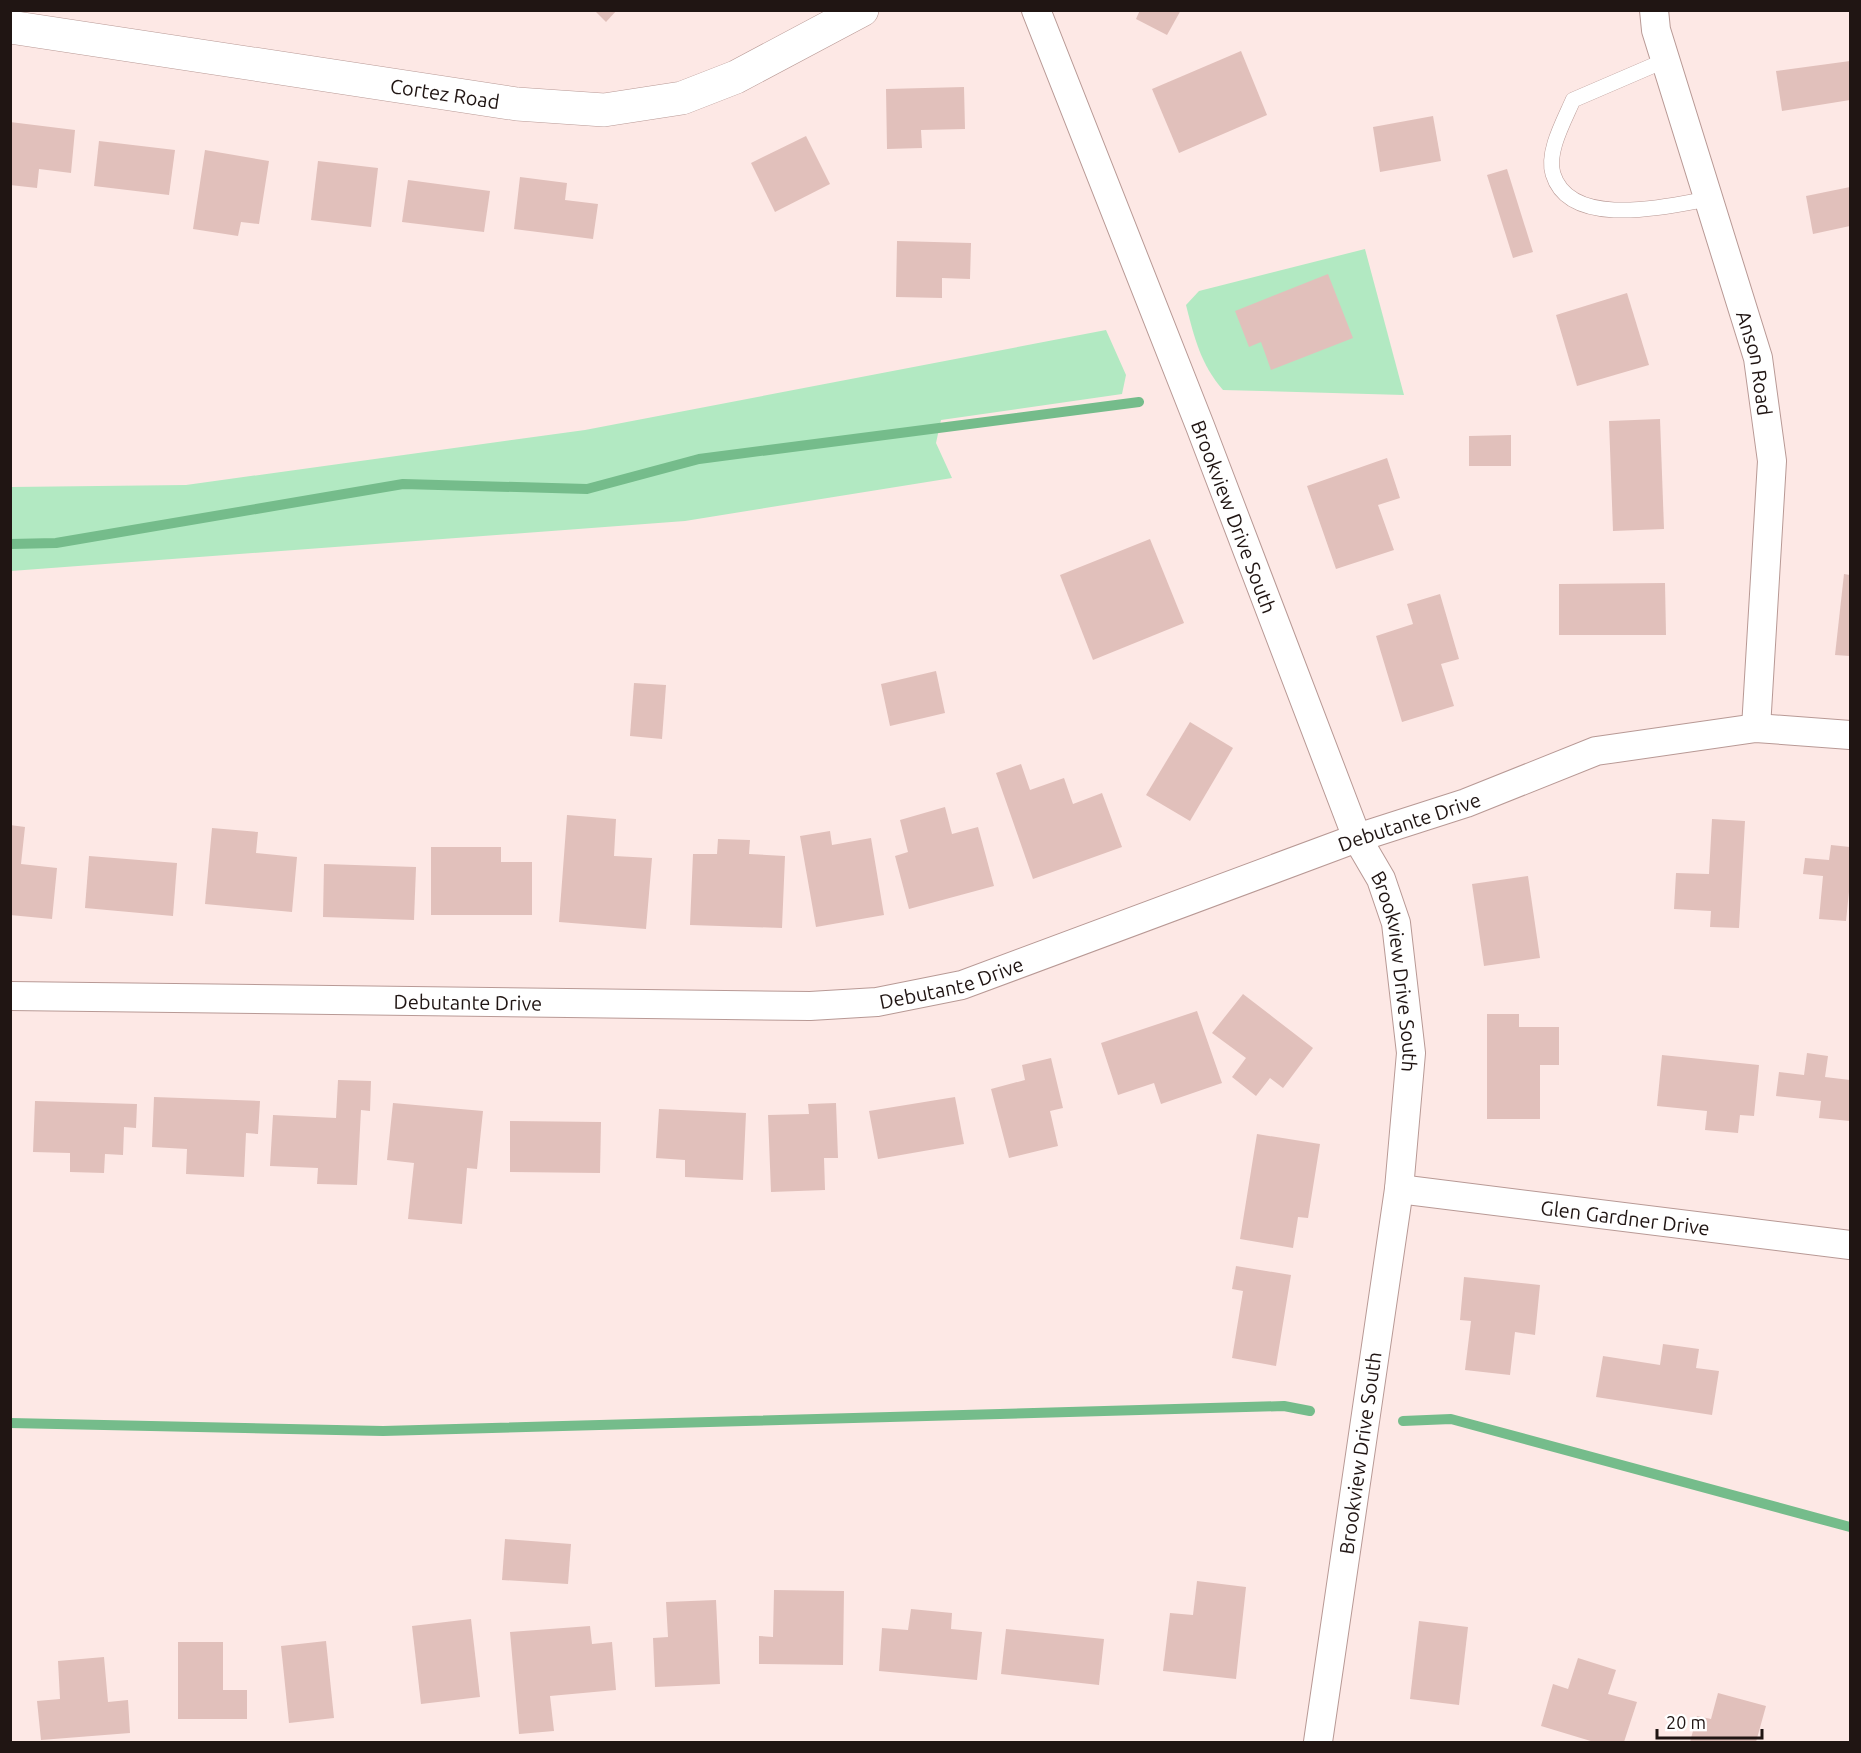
<svg xmlns="http://www.w3.org/2000/svg" width="1861" height="1753" font-family="Ubuntu,sans-serif">
<rect width="100%" height="100%" fill="#fde8e5"/>
<g fill="#b2e9c2">
<path d="M1365 249 1404 395 1223 390C1201 365 1194 337 1186 305L1199 291Z"/>
<polygon points="1106,330 1126,375 1122,394 941,420 936,443 952,478 685,521 11,571 11,487 186,485 585,430"/>
</g>
<g fill="none" stroke-linecap="round" stroke-linejoin="round">
<g stroke="#75bc8b" stroke-width="10">
<polyline points="10,544 56,543 403,484 587,489 699,459 1139,402"/>
<polyline points="1403,1421 1451,1419 1850,1527"/>
<polyline points="10,1423 383,1431 1284,1406 1310,1411"/>
</g>
</g>
<g fill="#e1c0bb">
<polygon points="594,10 617,10 606,22"/>
<polygon points="1140,10 1181,10 1167,35 1136,19"/>
<polygon points="1241,51 1267,115 1179,153 1152,89"/>
<polygon points="1850,61 1850,100 1782,111 1776,71"/>
<polygon points="964,87 965,129 921,130 922,148 887,149 886,89"/>
<polygon points="1433,116 1441,161 1380,172 1373,127"/>
<polygon points="10,122 75,130 71,173 39,169 37,188 10,185"/>
<polygon points="806,136 830,184 775,212 751,163"/>
<polygon points="99,141 175,150 169,195 94,186"/>
<polygon points="205,150 269,161 259,224 241,222 238,236 193,229"/>
<polygon points="318,161 378,168 371,227 311,220"/>
<polygon points="1507,169 1533,252 1513,258 1487,175"/>
<polygon points="520,177 567,183 565,200 598,204 593,239 514,229"/>
<polygon points="408,180 490,191 484,232 402,222"/>
<polygon points="1850,187 1850,226 1813,234 1806,196"/>
<polygon points="897,241 971,243 970,279 942,278 942,298 896,297"/>
<polygon points="1328,274 1353,338 1271,370 1261,342 1249,347 1235,311"/>
<polygon points="1627,293 1649,365 1577,386 1556,315"/>
<polygon points="1660,419 1664,529 1613,531 1609,421"/>
<polygon points="1511,435 1511,466 1469,466 1469,436"/>
<polygon points="1387,458 1400,498 1378,505 1394,550 1336,569 1307,486"/>
<polygon points="1150,539 1184,623 1093,660 1060,575"/>
<polygon points="1844,574 1850,575 1850,656 1835,655"/>
<polygon points="1665,583 1666,635 1559,635 1559,584"/>
<polygon points="1440,594 1459,659 1441,664 1454,706 1402,722 1376,636 1413,624 1407,604"/>
<polygon points="936,671 945,713 890,726 881,684"/>
<polygon points="634,683 666,685 662,739 630,736"/>
<polygon points="1190,722 1233,748 1190,821 1146,795"/>
<polygon points="1021,764 1030,790 1064,778 1073,804 1102,793 1122,847 1033,879 996,773"/>
<polygon points="945,807 952,834 978,827 994,886 909,909 895,856 908,852 900,820"/>
<polygon points="567,815 616,819 614,856 652,858 646,929 559,922"/>
<polygon points="1712,819 1745,821 1739,928 1710,927 1711,911 1674,909 1676,873 1709,874"/>
<polygon points="10,825 25,827 21,864 57,868 52,919 10,915"/>
<polygon points="212,828 258,832 256,853 297,857 292,912 205,904"/>
<polygon points="830,831 832,845 871,838 884,915 816,927 800,836"/>
<polygon points="718,839 750,840 749,854 785,856 782,928 690,925 693,854 717,854"/>
<polygon points="1831,845 1850,847 1850,882 1846,921 1819,919 1823,876 1803,874 1805,858 1829,860"/>
<polygon points="431,847 501,847 501,862 532,862 532,915 431,915"/>
<polygon points="89,856 177,863 173,916 85,908"/>
<polygon points="324,864 416,867 414,920 323,917"/>
<polygon points="1528,876 1540,958 1484,966 1472,884"/>
<polygon points="1243,994 1313,1048 1283,1088 1270,1078 1256,1096 1232,1077 1246,1058 1212,1033"/>
<polygon points="1197,1011 1222,1083 1161,1104 1154,1083 1118,1095 1101,1043"/>
<polygon points="1487,1014 1519,1014 1519,1027 1559,1027 1559,1065 1540,1065 1540,1119 1487,1119"/>
<polygon points="1807,1053 1828,1056 1825,1077 1850,1080 1850,1121 1819,1118 1821,1101 1776,1096 1779,1072 1804,1075"/>
<polygon points="1662,1055 1759,1065 1754,1116 1740,1115 1738,1133 1705,1130 1707,1111 1657,1106"/>
<polygon points="1051,1058 1063,1108 1050,1111 1058,1146 1009,1158 991,1089 1025,1080 1022,1065"/>
<polygon points="338,1080 371,1081 370,1111 361,1110 357,1185 317,1184 318,1168 270,1166 273,1115 336,1118"/>
<polygon points="154,1097 260,1101 258,1134 246,1133 244,1177 186,1174 187,1149 152,1147"/>
<polygon points="955,1097 964,1144 878,1159 869,1111"/>
<polygon points="35,1101 137,1104 136,1128 124,1127 123,1155 105,1154 104,1173 70,1172 70,1153 33,1152"/>
<polygon points="393,1103 483,1111 477,1169 467,1168 462,1224 408,1219 414,1163 387,1160"/>
<polygon points="836,1103 838,1158 824,1158 825,1190 771,1192 768,1115 809,1114 808,1104"/>
<polygon points="659,1109 746,1113 743,1180 685,1177 685,1160 656,1158"/>
<polygon points="510,1121 601,1122 600,1173 510,1172"/>
<polygon points="1257,1134 1320,1144 1308,1218 1298,1217 1293,1248 1240,1239"/>
<polygon points="1236,1266 1291,1275 1276,1366 1232,1358 1243,1291 1232,1289"/>
<polygon points="1464,1277 1540,1285 1535,1335 1515,1332 1510,1375 1465,1370 1471,1321 1460,1320"/>
<polygon points="1663,1344 1699,1349 1696,1368 1719,1371 1712,1415 1596,1397 1603,1356 1660,1365"/>
<polygon points="505,1539 571,1544 568,1584 502,1580"/>
<polygon points="1197,1581 1246,1587 1236,1679 1163,1671 1170,1613 1193,1615"/>
<polygon points="774,1590 844,1591 843,1665 759,1664 759,1636 773,1637"/>
<polygon points="716,1600 720,1684 655,1687 653,1638 668,1637 666,1602"/>
<polygon points="911,1609 952,1613 951,1629 982,1632 977,1680 879,1671 882,1628 908,1630"/>
<polygon points="471,1619 480,1697 421,1704 412,1626"/>
<polygon points="1419,1621 1468,1627 1459,1705 1410,1699"/>
<polygon points="590,1626 592,1644 612,1642 616,1690 550,1696 554,1731 519,1734 510,1632"/>
<polygon points="1006,1629 1104,1639 1099,1685 1001,1674"/>
<polygon points="326,1641 334,1718 289,1723 281,1646"/>
<polygon points="178,1642 223,1642 223,1690 247,1690 247,1719 178,1719"/>
<polygon points="104,1657 108,1702 128,1700 130,1733 41,1740 37,1701 60,1699 58,1661"/>
<polygon points="1578,1658 1616,1670 1608,1694 1637,1702 1624,1742 1594,1742 1541,1726 1553,1684 1568,1689"/>
<polygon points="1718,1693 1766,1706 1756,1742 1690,1742 1697,1716 1711,1719"/>
</g>
<g fill="none" stroke-linecap="round" stroke-linejoin="round">
<g stroke="#b89995" stroke-width="16">
<path id="service" d="M1666 60 1573 100C1565 119 1546 152 1553 174 1570 230 1668 206 1708 199"/>
</g>
<g stroke="#b89995" stroke-width="30">
<g id="minor">
<path id="s1" d="M1036 10 1200 426 1357 838 1381 879 1396 923 1411 1053 1399 1189 1318 1742"/>
<path id="s2" d="M1654 10 1656 30 1758 358 1772 461 1756 728"/>
<path id="s3" d="M10 996 810 1006 877 1002 962 985 1357 838 1466 803 1596 751 1756 728 1850 735"/>
<path id="s4" d="M1399 1189 1850 1245"/>
</g>
</g>
<g stroke="#b89995" stroke-width="34">
<g id="tertiary">
<path id="s5" d="M10 27 517 104 604 110 682 98 736 77 862 10"/>
</g>
</g>
<use href="#service" stroke="#fff" stroke-width="15"/>
<use href="#minor" stroke="#fff" stroke-width="28"/>
<use href="#tertiary" stroke="#fff" stroke-width="33"/>
</g>
<g text-anchor="middle" dominant-baseline="central" stroke-width="4.5" stroke-linejoin="round" paint-order="stroke">
<g font-size="20" fill="#201513" stroke="#fff">
<text stroke="none"><textPath href="#s5" startOffset="440">Cortez Road</textPath></text>
<text stroke="none"><textPath href="#s2" startOffset="368">Anson Road</textPath></text>
<text stroke="none"><textPath href="#s1" startOffset="544">Brookview Drive South</textPath></text>
<text stroke="none"><textPath href="#s3" startOffset="1430">Debutante Drive</textPath></text>
<text stroke="none"><textPath href="#s1" startOffset="1030">Brookview Drive South</textPath></text>
<text stroke="none"><textPath href="#s3" startOffset="944">Debutante Drive</textPath></text>
<text stroke="none"><textPath href="#s3" startOffset="458">Debutante Drive</textPath></text>
<text stroke="none"><textPath href="#s4" startOffset="228">Glen Gardner Drive</textPath></text>
<text transform="translate(1360 1453) rotate(-82)">Brookview Drive South</text>
</g>
</g>
<rect width="1861" height="1753" fill="none" stroke="#201513" stroke-width="24"/>
<path d="M1657 1729v9h105v-9" fill="none" stroke="#201513" stroke-width="3"/>
<text x="1666" y="1729" font-size="18" fill="#201513" stroke="#ffffff" stroke-width="4.5" paint-order="stroke">20 m</text>
</svg>
